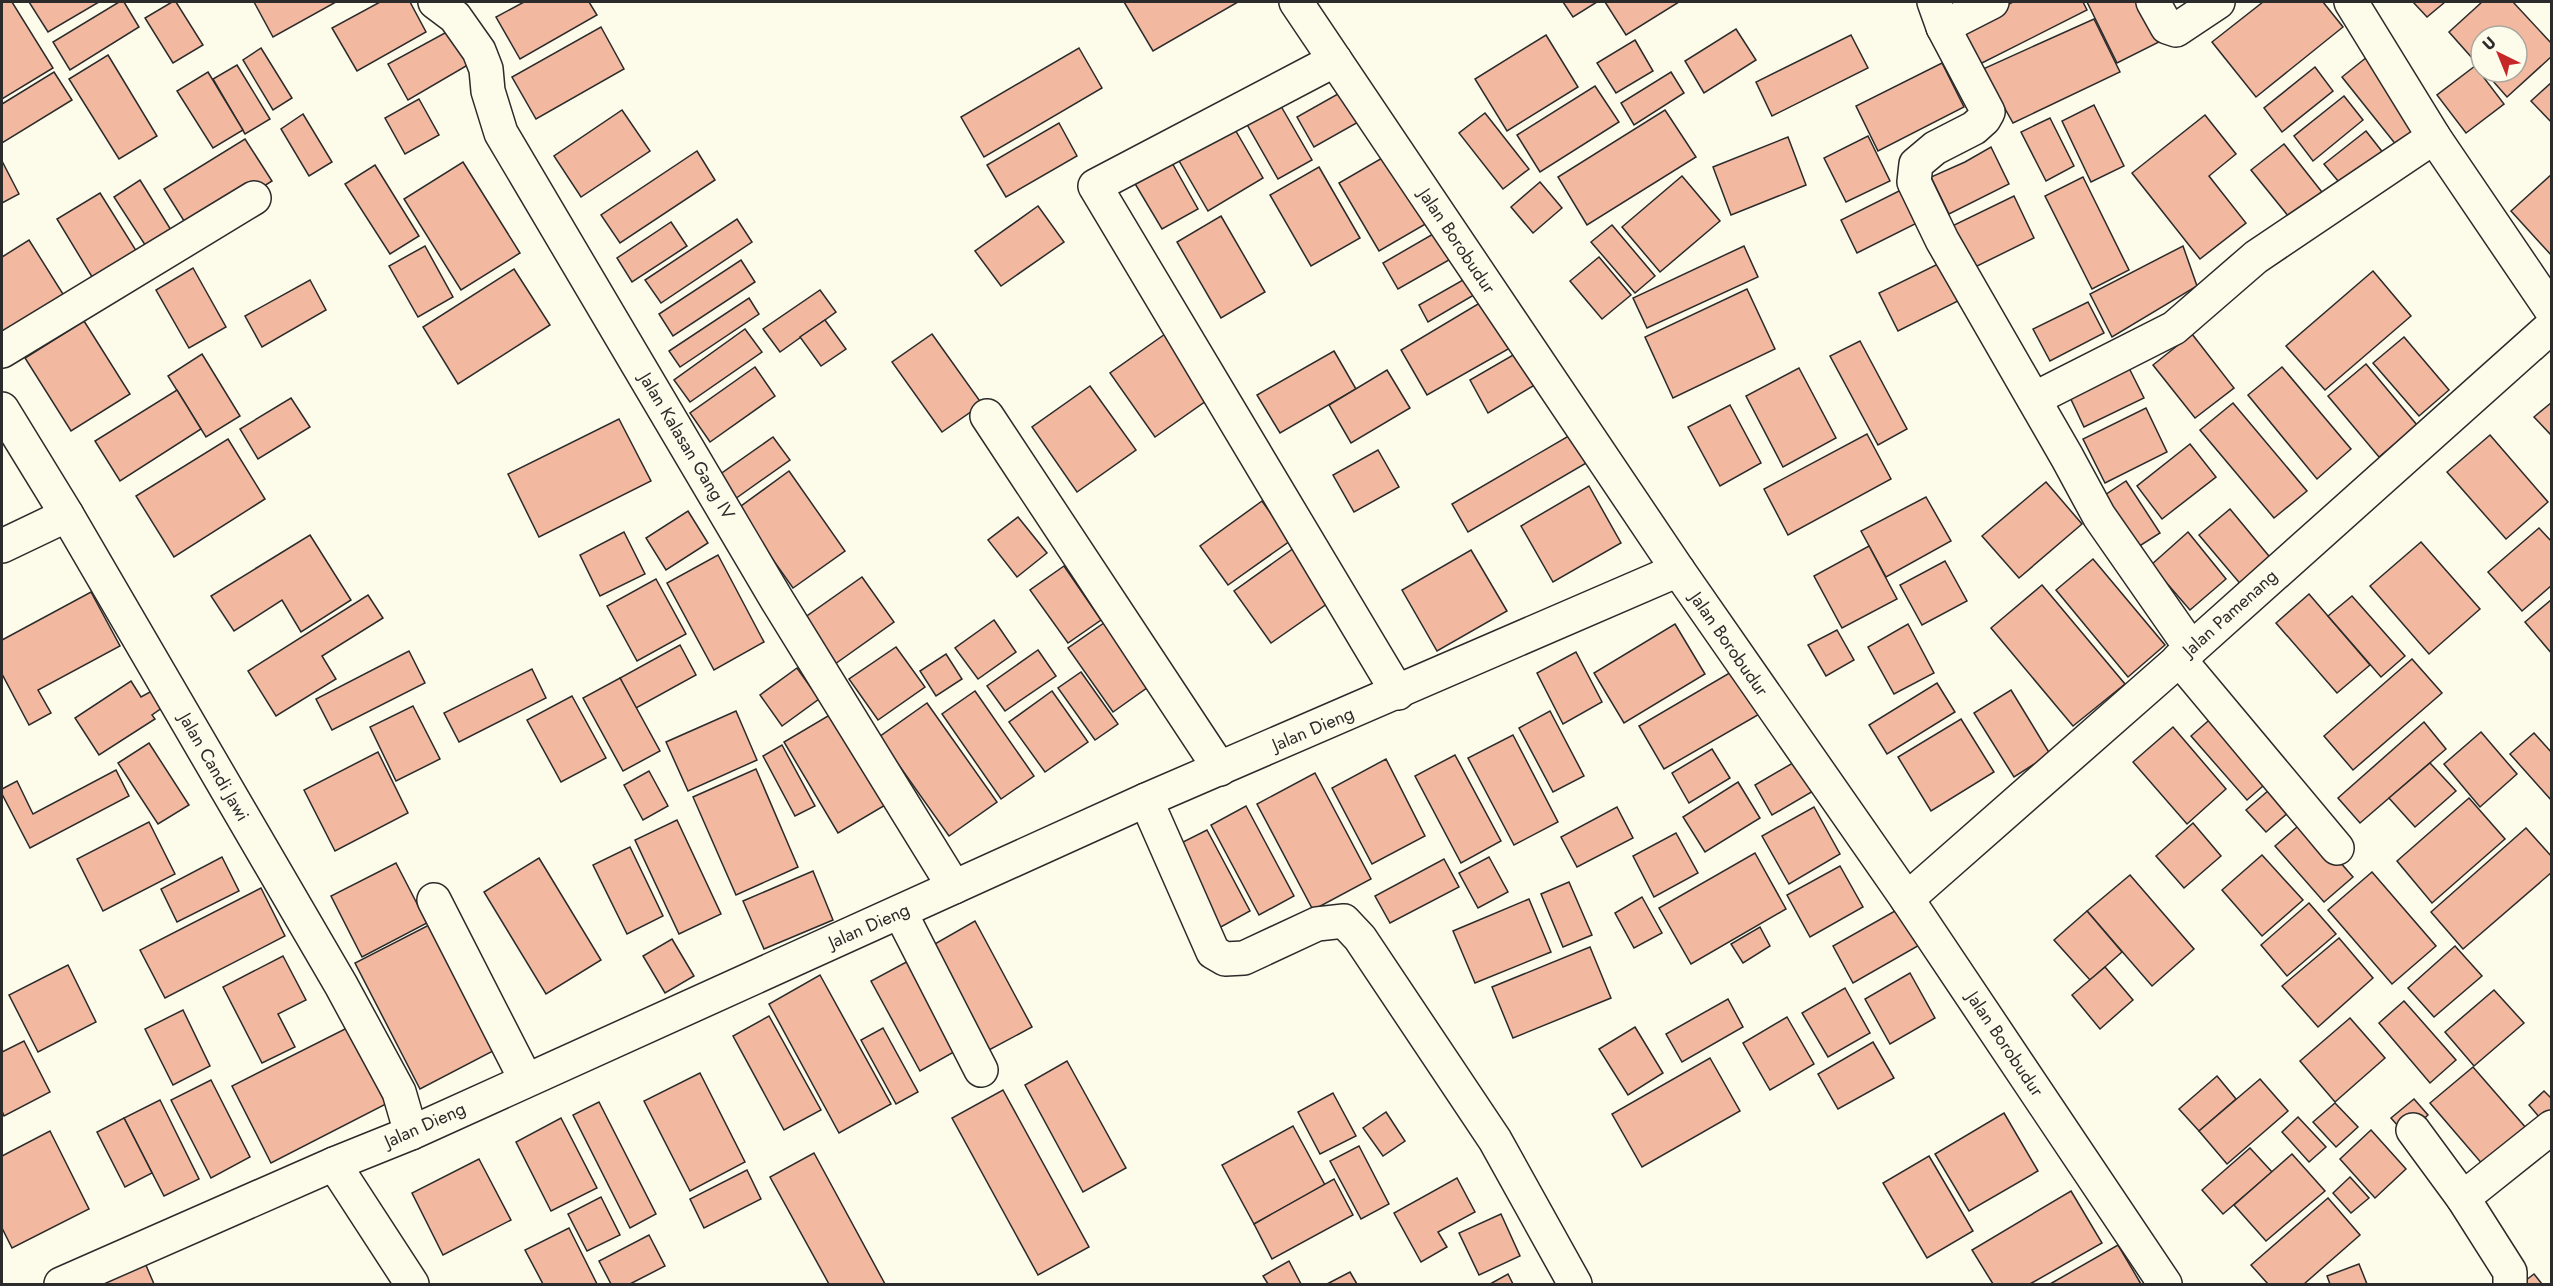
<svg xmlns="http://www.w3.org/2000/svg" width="2553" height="1286" font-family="Jost,sans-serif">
<rect width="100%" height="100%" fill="#fdfbea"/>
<g fill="#f2b8a0" stroke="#2b2b2b" stroke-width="1.5">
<polygon points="2,2 12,2 53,68 2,99"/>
<polygon points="29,2 99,2 48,32"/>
<polygon points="119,2 124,2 139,27 70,70 53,42"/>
<polygon points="172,2 176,2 203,45 173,63 145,18"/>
<polygon points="254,2 336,2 273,37"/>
<polygon points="380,2 410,2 426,32 357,71 332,28"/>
<polygon points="524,2 589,2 597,15 520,59 496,17"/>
<polygon points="1124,2 1238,2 1153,51"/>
<polygon points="1563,2 1597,2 1573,17"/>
<polygon points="1605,2 1679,2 1626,35"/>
<polygon points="2013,2 2083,2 2087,10 1978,65 1960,28"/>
<polygon points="2087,2 2149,2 2167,38 2117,63"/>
<polygon points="2263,2 2323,2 2343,27 2256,97 2212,42"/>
<polygon points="2413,2 2445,2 2427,17"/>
<polygon points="2482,2 2513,2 2552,44 2552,56 2507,97 2485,72 2517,72 2517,36 2481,36 2481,68 2449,32"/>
<polygon points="2094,19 2120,72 2013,123 1983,69"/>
<polygon points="601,27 624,69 536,119 512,77"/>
<polygon points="454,28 473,62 408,100 388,64"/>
<polygon points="1736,29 1756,60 1704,93 1685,61"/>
<polygon points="1546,35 1578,87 1507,131 1475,79"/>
<polygon points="1851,35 1868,68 1772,116 1756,82"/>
<polygon points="1635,40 1653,71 1616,93 1597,63"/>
<polygon points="261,48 292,98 273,110 243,60"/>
<polygon points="1079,48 1102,88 984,157 961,117"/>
<polygon points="108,55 157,136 119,159 69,79"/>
<polygon points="2367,57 2426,131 2401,151 2342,77"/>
<polygon points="1942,63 1964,107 1878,151 1856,106"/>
<polygon points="237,65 270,119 245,134 213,79"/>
<polygon points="2475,66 2504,104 2466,133 2437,95"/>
<polygon points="2315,67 2333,91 2282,132 2264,108"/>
<polygon points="54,72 72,100 2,143 2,104"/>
<polygon points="208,72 243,130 213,148 177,91"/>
<polygon points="1671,72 1684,93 1634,125 1621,103"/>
<polygon points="2552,82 2552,123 2531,101"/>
<polygon points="1352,86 1369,116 1314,147 1297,117"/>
<polygon points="1595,86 1619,122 1540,172 1517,135"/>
<polygon points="2344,96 2363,120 2313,161 2294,136"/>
<polygon points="419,99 439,135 405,154 385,118"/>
<polygon points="1278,101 1312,160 1278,179 1245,121"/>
<polygon points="2094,105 2124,166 2091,182 2062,121"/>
<polygon points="622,110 650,151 581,197 554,156"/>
<polygon points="1665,110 1696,157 1587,225 1558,177"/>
<polygon points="1485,113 1529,169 1503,189 1459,133"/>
<polygon points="303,114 332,162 309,176 281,129"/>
<polygon points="2205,115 2236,154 2209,176 2246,223 2200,259 2132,173"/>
<polygon points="2050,118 2074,166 2046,181 2021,132"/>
<polygon points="1059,123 1077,156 1006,197 987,165"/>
<polygon points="1233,126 1263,178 1208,211 1178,159"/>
<polygon points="2366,131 2384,154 2343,187 2324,164"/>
<polygon points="1868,136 1890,181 1846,202 1824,158"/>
<polygon points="1788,137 1806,185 1731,215 1713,167"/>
<polygon points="245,139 272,181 191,232 164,189"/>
<polygon points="2284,144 2325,196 2293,222 2251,170"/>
<polygon points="1991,147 2009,184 1949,214 1931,177 1965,162"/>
<polygon points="697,151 715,180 620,243 601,215"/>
<polygon points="1389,154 1429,222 1379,251 1339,183"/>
<polygon points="2,161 19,194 2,203"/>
<polygon points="1171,161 1198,209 1162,229 1134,182"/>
<polygon points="463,162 520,253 461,290 404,199"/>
<polygon points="375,165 419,236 390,254 345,184"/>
<polygon points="1319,167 1360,238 1311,266 1270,195"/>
<polygon points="2552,174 2552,256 2511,211"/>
<polygon points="1682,176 1720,221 1660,272 1622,227"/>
<polygon points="2083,177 2129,270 2092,289 2045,196"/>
<polygon points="140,180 176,238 151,254 114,197"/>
<polygon points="1540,182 1562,208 1533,233 1511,207"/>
<polygon points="1901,190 1917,223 1857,253 1841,220"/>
<polygon points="100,193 140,257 97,285 57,219"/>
<polygon points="2014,196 2034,238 1969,270 1948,228"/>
<polygon points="1038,206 1064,242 1001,286 975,251"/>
<polygon points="1221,216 1265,292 1221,318 1177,242"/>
<polygon points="737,219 752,242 661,303 645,280"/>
<polygon points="671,222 687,246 632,282 617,258"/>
<polygon points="1612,225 1655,276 1635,293 1591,242"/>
<polygon points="1440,230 1456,256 1398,289 1383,263"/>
<polygon points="29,240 68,302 8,339 2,329 2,257"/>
<polygon points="425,246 453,297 418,317 389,266"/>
<polygon points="1744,246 1758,277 1647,328 1633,298"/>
<polygon points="2183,246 2197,286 2112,337 2090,294"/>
<polygon points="1599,257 1631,295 1602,319 1570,281"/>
<polygon points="741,260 755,282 673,336 659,314"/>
<polygon points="1940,263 1958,301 1898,331 1879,293"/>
<polygon points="193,268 226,327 189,348 156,290"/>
<polygon points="514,269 550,325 458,384 423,327"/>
<polygon points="2373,271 2411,316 2325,390 2286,346"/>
<polygon points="1470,276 1479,292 1428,322 1419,305"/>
<polygon points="310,280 326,310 262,347 245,316"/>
<polygon points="1747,289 1775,349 1673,398 1645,337"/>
<polygon points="820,290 836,312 780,352 763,329"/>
<polygon points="749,298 759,314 680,367 669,351"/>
<polygon points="1483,301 1510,348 1427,395 1401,350"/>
<polygon points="2088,302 2104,333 2050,361 2033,329"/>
<polygon points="825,320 846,349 821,366 800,337"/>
<polygon points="84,321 130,394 71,431 25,358"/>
<polygon points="745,329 762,352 690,402 674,380"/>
<polygon points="1168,332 1213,396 1155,437 1110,373"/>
<polygon points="932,334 982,404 942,432 892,362"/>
<polygon points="2192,334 2234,388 2195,418 2153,365"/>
<polygon points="2404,337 2449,390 2419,416 2373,363"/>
<polygon points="1860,341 1907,429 1878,445 1830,356"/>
<polygon points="1334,351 1356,389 1280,433 1257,395"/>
<polygon points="1520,351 1538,383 1488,413 1470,380"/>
<polygon points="202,354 240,416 206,437 168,376"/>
<polygon points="2127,364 2144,398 2084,427 2068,393"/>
<polygon points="2366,364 2417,425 2379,457 2328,396"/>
<polygon points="755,367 775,396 710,442 690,413"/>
<polygon points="2282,367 2351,449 2317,479 2248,395"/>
<polygon points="1799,368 1836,438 1783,467 1746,396"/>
<polygon points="1387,370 1410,408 1351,443 1329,405"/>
<polygon points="1090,386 1136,450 1077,492 1032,427"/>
<polygon points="177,390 201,429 120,481 95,441"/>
<polygon points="291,398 310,427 258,459 240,429"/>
<polygon points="2552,402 2552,436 2534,417"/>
<polygon points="2233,403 2307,491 2274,518 2200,430"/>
<polygon points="1730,405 1761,463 1720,486 1688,427"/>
<polygon points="2146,408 2167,452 2105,483 2083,439"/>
<polygon points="619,419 651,481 539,537 508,474"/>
<polygon points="1572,434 1588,462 1468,532 1452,504"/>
<polygon points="1867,434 1891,479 1788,535 1764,489"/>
<polygon points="2490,435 2548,502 2506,539 2447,472"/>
<polygon points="773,437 790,460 735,499 719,475"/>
<polygon points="228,439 265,499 174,557 136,496"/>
<polygon points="2190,444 2216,477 2162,519 2137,486"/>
<polygon points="1378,450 1399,487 1354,512 1333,475"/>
<polygon points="789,471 845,551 793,588 737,509"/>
<polygon points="2126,481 2160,533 2138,547 2105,495"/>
<polygon points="2046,482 2082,524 2019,578 1982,536"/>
<polygon points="1589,486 1621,543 1553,582 1521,526"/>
<polygon points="1926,497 1951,541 1886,577 1861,531"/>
<polygon points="1262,501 1290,541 1228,585 1200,546"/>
<polygon points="2230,509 2273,561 2243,587 2199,535"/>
<polygon points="688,511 708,543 666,570 646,538"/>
<polygon points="1018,517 1047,553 1017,577 988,540"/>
<polygon points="2539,528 2552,542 2552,585 2522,611 2488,572"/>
<polygon points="624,532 645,574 600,596 580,555"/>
<polygon points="2188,532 2226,579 2190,610 2151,565"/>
<polygon points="310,535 351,600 301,632 282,600 234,631 211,596"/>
<polygon points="2421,542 2480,609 2429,654 2370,586"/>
<polygon points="1869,546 1897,599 1842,628 1814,576"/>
<polygon points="1294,548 1331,601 1271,643 1234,591"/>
<polygon points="1471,550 1507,611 1437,651 1402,590"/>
<polygon points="718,555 764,642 714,670 667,583"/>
<polygon points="2093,559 2165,645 2128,677 2056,590"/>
<polygon points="1945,561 1967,601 1922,625 1900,585"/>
<polygon points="1064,566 1101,620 1068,643 1030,590"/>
<polygon points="862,577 894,622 835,664 804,618"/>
<polygon points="656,579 686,634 637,661 607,606"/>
<polygon points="2042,585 2125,684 2073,726 1991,628"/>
<polygon points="91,592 120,646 38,690 51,713 29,725 2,674 2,640"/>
<polygon points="2309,594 2370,665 2337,693 2276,623"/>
<polygon points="368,595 383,618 322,656 336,679 276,716 248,671"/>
<polygon points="2352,596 2405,656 2381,677 2328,616"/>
<polygon points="2552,599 2552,654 2525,622"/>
<polygon points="1114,616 1158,680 1113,712 1068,648"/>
<polygon points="994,620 1016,652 978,679 955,648"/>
<polygon points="1675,624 1705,674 1624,723 1594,673"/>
<polygon points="1908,624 1934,673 1894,694 1868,647"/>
<polygon points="1837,630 1854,660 1826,676 1808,645"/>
<polygon points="680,645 696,675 636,708 620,678"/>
<polygon points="896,647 925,687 878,720 849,679"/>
<polygon points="1038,650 1056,676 1005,711 987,686"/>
<polygon points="409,651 425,683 332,730 316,699"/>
<polygon points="1576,652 1602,702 1563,724 1537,673"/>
<polygon points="946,654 962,679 936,696 920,671"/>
<polygon points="2412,659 2442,693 2353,770 2324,736"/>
<polygon points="797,668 819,699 782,726 760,695"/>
<polygon points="1738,668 1763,712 1664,769 1639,726"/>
<polygon points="532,669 546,698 459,742 444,713"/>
<polygon points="1081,672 1118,724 1095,740 1058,688"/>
<polygon points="620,678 660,751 623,771 583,698"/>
<polygon points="131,681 141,697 159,687 169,703 152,715 155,719 99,755 75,718"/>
<polygon points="1937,683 1955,712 1887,754 1869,725"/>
<polygon points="2011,690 2050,754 2014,777 1974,713"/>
<polygon points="975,691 1034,776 1001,799 942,714"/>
<polygon points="1052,691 1088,742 1045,772 1009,722"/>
<polygon points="572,696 606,758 561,782 527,720"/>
<polygon points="927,703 997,802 949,836 879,737"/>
<polygon points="413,706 440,759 396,781 370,727"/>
<polygon points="736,711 757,760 688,791 666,742"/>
<polygon points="1550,711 1584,776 1553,792 1519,728"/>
<polygon points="833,713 887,804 838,833 784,742"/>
<polygon points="2215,715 2271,779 2247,800 2191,736"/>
<polygon points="1961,719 1994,772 1931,811 1898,757"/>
<polygon points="2424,722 2446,749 2360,823 2338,798"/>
<polygon points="2173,727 2226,789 2187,824 2133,762"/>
<polygon points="2481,732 2517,774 2480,807 2444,764"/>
<polygon points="2534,733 2552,753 2552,801 2510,754"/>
<polygon points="1513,735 1558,822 1514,845 1468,758"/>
<polygon points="149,743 189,805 158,824 118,763"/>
<polygon points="782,745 815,806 795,816 763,756"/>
<polygon points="1712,749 1730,778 1689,803 1672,773"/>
<polygon points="378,752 408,813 335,851 304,790"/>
<polygon points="1455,755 1501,841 1461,863 1415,776"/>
<polygon points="1386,759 1425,836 1372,864 1332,788"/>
<polygon points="1798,760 1815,790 1772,815 1755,785"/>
<polygon points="2430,763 2456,791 2415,827 2389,798"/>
<polygon points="756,769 798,867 736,895 693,797"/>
<polygon points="116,770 129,796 30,848 2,794 2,789 17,781 33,814"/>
<polygon points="649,771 668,806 643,820 624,785"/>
<polygon points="1315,773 1371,879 1313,910 1257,804"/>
<polygon points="1738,782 1760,818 1705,852 1683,817"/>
<polygon points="2277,783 2297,805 2266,832 2246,810"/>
<polygon points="2469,798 2505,839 2432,903 2397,861"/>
<polygon points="1246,806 1294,896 1259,915 1211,825"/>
<polygon points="1617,807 1633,838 1577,867 1561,837"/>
<polygon points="1814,807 1840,854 1789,884 1762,836"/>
<polygon points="677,820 721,914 679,934 635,840"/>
<polygon points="2304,821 2353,877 2324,902 2275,846"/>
<polygon points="149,822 175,874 103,911 77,859"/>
<polygon points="2193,823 2221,856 2184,888 2156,856"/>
<polygon points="2526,828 2552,857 2552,872 2463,949 2431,912"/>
<polygon points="1207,830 1250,911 1219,928 1175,846"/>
<polygon points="1676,833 1698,873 1654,897 1633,856"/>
<polygon points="630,847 663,916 627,934 593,865"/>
<polygon points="1755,853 1786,909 1691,964 1659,908"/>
<polygon points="2262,855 2303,900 2262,936 2222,890"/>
<polygon points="222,857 239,891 177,922 161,889"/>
<polygon points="1489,857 1508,892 1478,908 1459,873"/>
<polygon points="539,858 601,960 546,994 484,892"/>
<polygon points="1444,859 1459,887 1390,923 1375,896"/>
<polygon points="396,863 427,923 362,957 331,896"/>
<polygon points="1840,866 1863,907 1810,937 1787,895"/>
<polygon points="813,871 833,920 764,949 743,901"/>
<polygon points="2372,872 2436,946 2392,984 2328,910"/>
<polygon points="2130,875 2194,949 2152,986 2087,911"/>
<polygon points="1569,882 1592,935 1563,947 1541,894"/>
<polygon points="261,888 285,936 165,998 140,950"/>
<polygon points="1642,897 1662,933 1634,948 1615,913"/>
<polygon points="1529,899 1551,952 1475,983 1453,931"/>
<polygon points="2309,903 2336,934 2287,976 2261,945"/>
<polygon points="1902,907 1923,943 1853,983 1833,946"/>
<polygon points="2087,911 2122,952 2090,980 2054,940"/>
<polygon points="975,921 1032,1027 989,1050 933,945"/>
<polygon points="429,925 493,1051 420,1089 355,963"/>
<polygon points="1760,927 1770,946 1743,963 1731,944"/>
<polygon points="2339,938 2373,978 2318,1027 2282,986"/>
<polygon points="672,939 694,976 665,993 643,956"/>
<polygon points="2455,946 2482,976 2434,1017 2408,988"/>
<polygon points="1590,947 1611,998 1513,1038 1492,987"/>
<polygon points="283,956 306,1000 278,1014 295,1047 262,1063 223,987"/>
<polygon points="912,959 961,1048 920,1071 871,981"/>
<polygon points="68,965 96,1022 38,1052 9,995"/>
<polygon points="2105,967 2133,1000 2100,1029 2072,995"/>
<polygon points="1910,973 1935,1018 1890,1044 1865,999"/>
<polygon points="820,975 891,1104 839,1133 769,1004"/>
<polygon points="1845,988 1870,1033 1828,1057 1802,1013"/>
<polygon points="2494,990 2524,1023 2474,1066 2445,1032"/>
<polygon points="1728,999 1743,1027 1682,1062 1666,1034"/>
<polygon points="2404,1001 2456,1060 2430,1083 2379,1023"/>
<polygon points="183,1010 210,1066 173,1085 145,1029"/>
<polygon points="769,1016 821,1110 784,1130 733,1036"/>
<polygon points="1787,1017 1814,1064 1770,1090 1743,1043"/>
<polygon points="2350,1018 2385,1058 2335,1102 2300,1061"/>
<polygon points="1635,1027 1663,1073 1628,1095 1599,1049"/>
<polygon points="347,1028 386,1104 271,1163 232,1086"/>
<polygon points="883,1028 918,1092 896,1104 861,1040"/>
<polygon points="24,1041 50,1092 4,1116 2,1111 2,1052"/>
<polygon points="1873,1042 1894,1078 1838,1109 1818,1074"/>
<polygon points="1710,1058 1740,1111 1642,1167 1612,1114"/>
<polygon points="1067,1061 1126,1168 1083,1192 1025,1085"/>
<polygon points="2473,1067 2533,1136 2490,1173 2430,1103"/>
<polygon points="700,1073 745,1162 690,1191 644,1101"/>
<polygon points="2217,1076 2236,1099 2199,1131 2179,1109"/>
<polygon points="2260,1079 2288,1111 2227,1164 2199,1131"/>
<polygon points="211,1080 250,1157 211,1178 171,1100"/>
<polygon points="1003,1090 1089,1247 1038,1275 952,1118"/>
<polygon points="2544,1091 2552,1099 2552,1119 2546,1125 2529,1105"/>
<polygon points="1333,1093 1356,1136 1320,1154 1298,1112"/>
<polygon points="2414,1099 2428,1115 2406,1135 2391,1118"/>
<polygon points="160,1100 199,1179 164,1196 124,1118"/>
<polygon points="599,1102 656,1214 630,1228 573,1115"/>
<polygon points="2335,1103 2358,1127 2336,1147 2313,1122"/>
<polygon points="1386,1112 1405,1141 1383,1156 1363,1128"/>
<polygon points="2004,1113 2038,1171 1969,1211 1935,1154"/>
<polygon points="2298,1117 2326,1147 2309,1162 2282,1132"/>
<polygon points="124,1118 152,1173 125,1187 97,1132"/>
<polygon points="561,1118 597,1188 551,1211 516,1142"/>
<polygon points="1293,1126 1325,1185 1254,1224 1222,1165"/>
<polygon points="2371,1130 2406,1169 2375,1198 2340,1159"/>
<polygon points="50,1131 89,1209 12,1248 2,1228 2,1156"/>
<polygon points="1359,1146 1389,1204 1361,1219 1330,1161"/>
<polygon points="2250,1148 2272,1172 2223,1214 2202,1190"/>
<polygon points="814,1153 885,1284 829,1284 770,1177"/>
<polygon points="2292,1154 2325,1191 2266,1241 2234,1205"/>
<polygon points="1929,1156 1973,1231 1927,1258 1883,1183"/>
<polygon points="479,1159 511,1220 443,1255 412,1193"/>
<polygon points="747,1170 761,1199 704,1228 690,1199"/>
<polygon points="2350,1177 2369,1198 2351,1213 2333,1193"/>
<polygon points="1457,1178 1475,1212 1438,1232 1447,1247 1421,1262 1394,1213"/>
<polygon points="1334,1179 1353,1215 1272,1259 1254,1224"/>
<polygon points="2071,1191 2102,1243 2030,1284 1993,1284 1972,1250"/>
<polygon points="601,1197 620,1235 587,1251 568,1214"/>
<polygon points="2328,1198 2360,1235 2304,1284 2268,1284 2251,1265"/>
<polygon points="1501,1214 1520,1256 1479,1275 1459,1233"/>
<polygon points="569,1228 597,1284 543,1284 525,1250"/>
<polygon points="649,1235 665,1266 630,1284 611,1284 599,1261"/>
<polygon points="2118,1245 2141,1284 2050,1284"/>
<polygon points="1289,1261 1301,1284 1268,1284 1263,1276"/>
<polygon points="145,1263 154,1284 94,1284"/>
<polygon points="2359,1264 2367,1284 2330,1284 2327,1276"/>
<polygon points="1350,1272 1357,1284 1327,1284"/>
<polygon points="1508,1274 1513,1284 1490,1284"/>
<polygon points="2534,1274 2542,1284 2521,1284"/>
</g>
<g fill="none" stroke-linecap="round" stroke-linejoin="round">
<g stroke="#2b2b2b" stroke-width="36">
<g id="street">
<polyline points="435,2 455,17 479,51 486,69 488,91 501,133 777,600 954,887"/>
<polyline points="1934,2 1943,27 1988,112 1984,119 1974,128 1935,148 1916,164 1914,182 1942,240 2067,457 2099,516 2191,648"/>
<polyline points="2153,2 2167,27 2176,30 2218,2"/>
<polyline points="2351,2 2434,137 2552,311"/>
<polyline points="1943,27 1992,2"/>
<polyline points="1335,60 1095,186 1398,693"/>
<polyline points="2,351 254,198"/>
<polyline points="2034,399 2174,328 2256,257 2434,137"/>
<polyline points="2,409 67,515 341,985 399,1092 411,1133"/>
<polyline points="987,416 1220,769"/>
<polyline points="2,546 67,515"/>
<polyline points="2179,659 2337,848"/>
<polyline points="1146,800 1213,952 1225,959 1244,958 1317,924 1344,921 1360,938 1495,1140 1575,1284"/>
<polyline points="1907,899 2172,666 2552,326"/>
<polyline points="434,900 526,1080"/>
<polyline points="900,912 981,1070"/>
<polyline points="2413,1130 2463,1198 2510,1272 2510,1284"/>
<polyline points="334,1164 412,1284"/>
<polyline points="2463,1198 2552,1127"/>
<polyline points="61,1284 334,1164 411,1133 1146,800 1678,570"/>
</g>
</g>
<g stroke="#2b2b2b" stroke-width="36">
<polyline id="secondary" points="1296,2 1678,570 1907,899 2165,1284"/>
</g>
<use href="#street" stroke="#fdfbea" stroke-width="33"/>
<use href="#secondary" stroke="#fdfbea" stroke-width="33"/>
</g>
<g text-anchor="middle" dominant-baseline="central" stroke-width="4.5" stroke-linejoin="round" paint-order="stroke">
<g font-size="18" fill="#2b2b2b" stroke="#fdfbea">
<text transform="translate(1457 241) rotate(56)">Jalan Borobudur</text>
<text transform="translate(687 446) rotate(59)">Jalan Kalasan Gang IV</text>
<text transform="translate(2230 613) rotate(-42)">Jalan Pamenang</text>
<text transform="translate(1729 644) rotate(55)">Jalan Borobudur</text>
<text transform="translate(1313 729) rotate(-23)">Jalan Dieng</text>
<text transform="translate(214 767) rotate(60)">Jalan Candi Jawi</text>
<text transform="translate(869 926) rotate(-24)">Jalan Dieng</text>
<text transform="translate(2005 1044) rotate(56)">Jalan Borobudur</text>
<text transform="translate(425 1125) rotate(-24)">Jalan Dieng</text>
</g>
</g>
<rect width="2553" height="1286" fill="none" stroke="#2b2b2b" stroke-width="6"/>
<g transform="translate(2499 54) rotate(317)"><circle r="28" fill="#fdfbea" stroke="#a9a89e" stroke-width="1.5"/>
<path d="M0-4.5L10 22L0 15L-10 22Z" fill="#c62828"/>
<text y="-9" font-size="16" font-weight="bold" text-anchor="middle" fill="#2b2b2b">U</text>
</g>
</svg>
